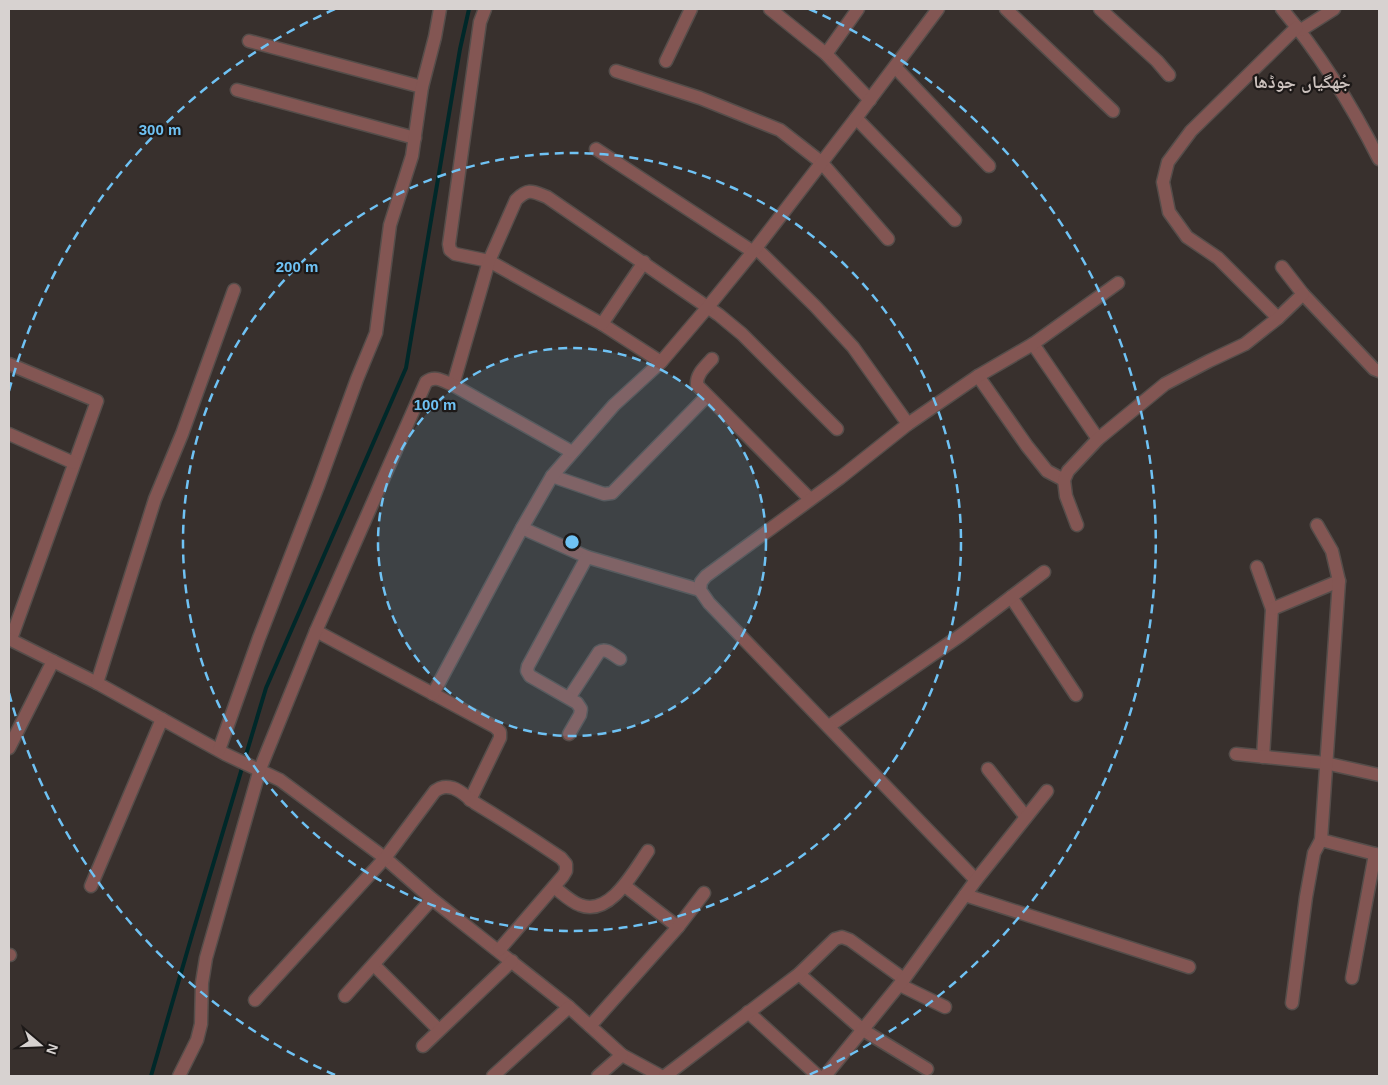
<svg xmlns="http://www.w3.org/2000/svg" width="1388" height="1085" font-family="Arial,'Noto Naskh Arabic',sans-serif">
<rect width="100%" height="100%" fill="#38302d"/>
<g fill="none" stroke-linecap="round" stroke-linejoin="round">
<polyline stroke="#002829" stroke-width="4" points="151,1076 192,935 266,688 406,368 460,49 469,9"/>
<g stroke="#554d4a" stroke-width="15">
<g id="minor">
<polyline points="485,9 480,22 449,244 450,250 455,254 489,261 602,324 661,362"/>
<polyline points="770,9 826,54 870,100"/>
<polyline points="1006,9 1113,111"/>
<polyline points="1100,9 1157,61 1169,75"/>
<path d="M1282 9C1320 54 1352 106 1379 159"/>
<polyline points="1301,30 1334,9"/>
<polyline points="249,41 422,87"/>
<polyline points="826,54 858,9"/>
<polyline points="666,61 691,9"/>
<polyline points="895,67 989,166"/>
<polyline points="616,71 700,98 780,130 821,162 888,239"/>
<polyline points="237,90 415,138"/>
<polyline points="856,118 955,220"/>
<polyline points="596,149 752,251"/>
<polyline points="756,248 815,306 853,347 908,424"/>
<polyline points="1282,267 1303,294 1374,369 1379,371"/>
<polyline points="1278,318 1218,258 1187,237 1169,212 1163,182 1168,162 1191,131 1297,27"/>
<polyline points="602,324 644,262"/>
<polyline points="1033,344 1098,439"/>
<path d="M712 359C705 367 696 374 697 385L810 499"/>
<polyline points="9,364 97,401 11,639"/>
<polyline points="978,376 1027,446 1047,471 1064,480"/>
<path d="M453 385 489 261 516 200C528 188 532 191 547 197L719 315 742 334 837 429"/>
<polyline points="9,434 74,463"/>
<polyline points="552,476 604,494 612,493 707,396"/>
<polyline points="1077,525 1066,496 1064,480 1068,471 1098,439 1165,384 1209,361 1245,344 1278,318 1303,294"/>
<polyline points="522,528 587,557 700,590"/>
<polyline points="1257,567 1272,609 1263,757"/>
<polyline points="1011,597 1076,695"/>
<polyline points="1272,609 1339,581"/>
<polyline points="316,631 495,727 500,732 500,738 470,800"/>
<polyline points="9,639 97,683 225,754 280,780 385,858 432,899 569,1007 622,1055 661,1076"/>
<polyline points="97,683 155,499 182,434 234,290"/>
<polyline points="433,694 522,528 552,476 614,405 661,362 707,308 756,248 856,118 938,9"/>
<path d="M569 698 599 652C606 647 613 655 620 659"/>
<polyline points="829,726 961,635 1044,572"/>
<polyline points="569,734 580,715 581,709 577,703 530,676 527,671 528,666 587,557"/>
<polyline points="9,748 53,661"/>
<polyline points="219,750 259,638 318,486 357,379 376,333 390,225 412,156 422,87 435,37 440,9"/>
<polyline points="1236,754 1325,763 1379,775"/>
<polyline points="988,769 1026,817"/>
<polyline points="1321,840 1379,855"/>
<polyline points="976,880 709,603 700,590 701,582 706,576 840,478 908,424 978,376 1033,344 1118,283"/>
<polyline points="91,886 162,719"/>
<polyline points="625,886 678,927"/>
<path d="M554 887C562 893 571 902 580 905 610 917 634 871 648 851"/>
<polyline points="965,895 1189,967"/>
<polyline points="9,955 10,955"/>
<polyline points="374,965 439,1030"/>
<polyline points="799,974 863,1030 927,1069"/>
<polyline points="1352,978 1375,854"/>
<polyline points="900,985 945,1007"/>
<polyline points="345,996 432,899"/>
<path d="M255 1000 385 858 435 791C441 787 445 786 453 788 462 791 468 798 475 803 505 821 533 839 561 858L566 864V871L563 876 499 950"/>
<polyline points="1292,1003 1306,897 1314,853 1321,840 1339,581 1332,551 1317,525"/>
<polyline points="748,1012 818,1076"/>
<polyline points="590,1026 678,927 704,893"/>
<polyline points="423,1046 512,961"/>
<path d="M179 1076 197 1040 201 1024 202 983 206 958 260 769 316 631 426 382C435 375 443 381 453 385L572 452"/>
<polyline points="493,1076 569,1007"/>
<polyline points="598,1076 622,1055"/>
<polyline points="665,1076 799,974 835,939 842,937 850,940 904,979"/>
<polyline points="825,1076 904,979 976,880 1047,791"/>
</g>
</g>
<use href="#minor" stroke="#835653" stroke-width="12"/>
</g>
<circle cx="572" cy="542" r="194" fill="#6fc2f4" fill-opacity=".12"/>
<g fill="none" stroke="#6fc2f4" stroke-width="2.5" stroke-dasharray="9 6">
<circle cx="572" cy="542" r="194"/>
<circle cx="572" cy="542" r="389"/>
<path d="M335 1075A583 583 0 0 1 9 693M9 391A583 583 0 0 1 335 9M809 9A583 583 0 0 1 809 1075"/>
</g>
<g text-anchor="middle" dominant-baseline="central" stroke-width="4.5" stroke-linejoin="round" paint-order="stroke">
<g font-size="18" font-weight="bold" fill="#cdc3bf" stroke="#1d1918">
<text x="1302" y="82">جُھگیاں جوڈھا</text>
</g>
</g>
<circle cx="572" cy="542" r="8" fill="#6fc2f4" stroke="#1d1918" stroke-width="2.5"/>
<g font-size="15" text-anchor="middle" font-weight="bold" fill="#6fc2f4" stroke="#1d1918" stroke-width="4.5" stroke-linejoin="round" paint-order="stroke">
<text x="160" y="135">300 m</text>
<text x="297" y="272">200 m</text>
<text x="435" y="410">100 m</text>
</g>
<rect width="1388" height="1085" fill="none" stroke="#d7d2d0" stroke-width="20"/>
<g transform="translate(40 1045) rotate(109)" stroke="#1d1918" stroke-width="4" paint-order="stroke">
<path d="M0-4L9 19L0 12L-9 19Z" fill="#d7d2d0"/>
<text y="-8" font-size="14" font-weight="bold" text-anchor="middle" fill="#d7d2d0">N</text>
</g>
</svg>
